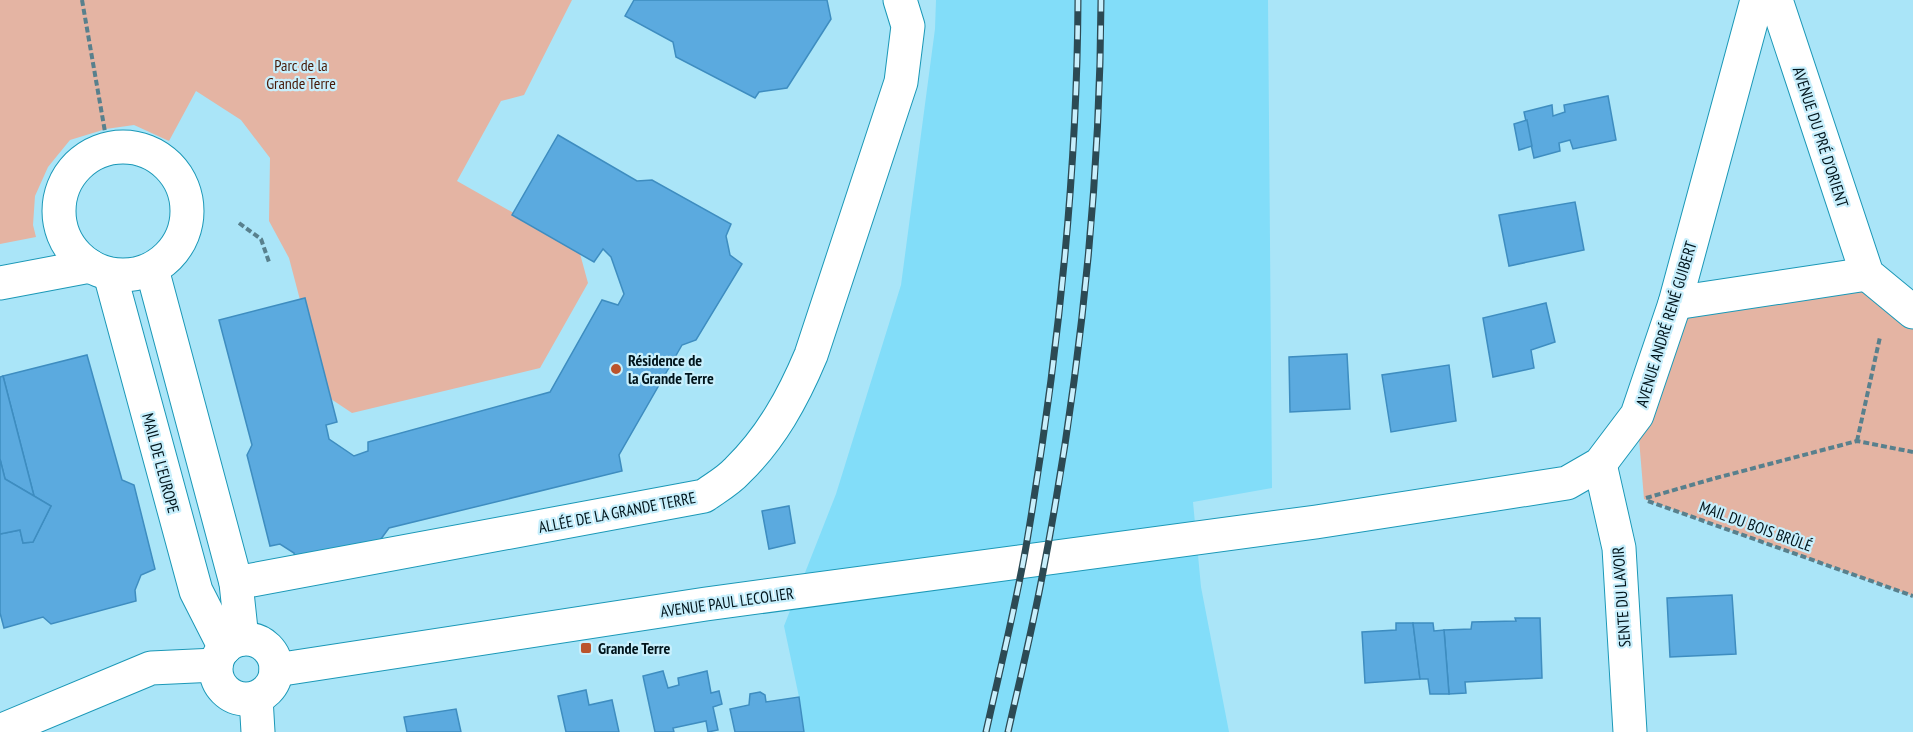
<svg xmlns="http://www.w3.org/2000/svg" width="1913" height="732" font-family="'PT Sans Narrow',sans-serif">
<rect width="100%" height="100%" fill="#aae5f8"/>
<polygon fill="#82ddf9" points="936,0 1268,0 1272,488 1193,502 1201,587 1229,732 804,732 799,697 784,626 836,494 901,285 935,29"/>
<g fill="#e4b4a3">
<polygon points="0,0 572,0 524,95 501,101 457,181 579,250 588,283 540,368 352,413 325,395 289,258 269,221 270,158 241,120 196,91 169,141 134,125 106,129 70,140 48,167 35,196 33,225 36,237 0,244"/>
<polygon points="1867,274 1913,312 1913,596 1644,499 1637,415 1675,303"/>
</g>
<g fill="#5baadf" stroke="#3e8dc0" stroke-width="1.5">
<polygon points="634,0 827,0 831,19 787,88 759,92 755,98 676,57 673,42 625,16"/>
<polygon points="1608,96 1616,140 1573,149 1570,140 1559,143 1560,151 1534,158 1524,112 1552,105 1553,116 1565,112 1564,105"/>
<polygon points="1527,120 1532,146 1519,150 1514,124"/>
<polygon points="558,135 637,181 652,180 731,224 726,236 730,255 742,264 696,340 682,345 619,455 622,471 389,528 378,543 296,563 294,553 280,544 270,546 247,455 252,445 219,320 305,298 337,422 326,425 329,439 354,456 368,451 368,442 550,392 602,300 618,305 624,294 611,257 603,249 594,262 512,215"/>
<polygon points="1575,202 1584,250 1509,266 1499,215"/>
<polygon points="1546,303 1555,342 1531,350 1534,368 1493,377 1483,318"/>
<polygon points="1347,354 1350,409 1290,412 1289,357"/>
<polygon points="87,355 122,480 134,485 155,569 141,575 135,590 136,601 51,624 43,617 4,628 0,613 0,534 20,530 23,543 33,542 51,506 34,496 3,376"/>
<polygon points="1449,365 1456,421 1391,432 1382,375"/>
<polygon points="3,376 34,496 5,479 0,459 0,377"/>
<polygon points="0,459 5,479 51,506 33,542 23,543 20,530 0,534"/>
<polygon points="789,506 795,543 769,549 762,511"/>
<polygon points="1732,595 1736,654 1670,657 1667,598"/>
<polygon points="1515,618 1540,618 1542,678 1465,682 1466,693 1449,694 1444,630 1471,629 1472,622 1516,621"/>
<polygon points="1396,623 1413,623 1420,679 1365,683 1362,632 1396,630"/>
<polygon points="1413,623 1433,623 1434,631 1444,630 1449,694 1430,694 1428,679 1420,679"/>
<polygon points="663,671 668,688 679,685 678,678 707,671 711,693 719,691 722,704 713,707 718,730 708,732 706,721 673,728 674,732 655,732 643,676"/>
<polygon points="586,690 589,705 612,700 619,732 566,732 558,696"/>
<polygon points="760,692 765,695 766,702 799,697 804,732 735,732 730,709 749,705 750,694"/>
<polygon points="456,709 461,732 407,732 404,717"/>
</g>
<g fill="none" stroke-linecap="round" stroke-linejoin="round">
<g stroke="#1b98b7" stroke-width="35">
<g id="minor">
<polyline points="1776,0 1867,274 1913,312"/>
<circle cx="123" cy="211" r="64"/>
<polyline points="152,269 236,583 242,639"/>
<polyline points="110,274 196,591 225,648"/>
<polyline points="0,283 90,266"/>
<polyline points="1675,303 1867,274"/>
<polyline points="1600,464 1619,548 1630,732"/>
<path d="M236 583 704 496C715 488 728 481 737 471 771 438 793 398 811 355L901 82 908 26 900 0"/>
<circle cx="246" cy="669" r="30"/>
<polyline points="276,670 706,604 1316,522 1567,483 1600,464 1637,415 1675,303 1757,0"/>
<polyline points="256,698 258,732"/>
<polyline points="0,731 151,668 216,665"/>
</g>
</g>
<g stroke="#58808d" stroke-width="4" stroke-dasharray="6 3" stroke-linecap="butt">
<polyline points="82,0 108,149"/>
<polyline points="239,223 261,239 269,262"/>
<polyline points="1857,441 1880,337"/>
<polyline points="1646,498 1716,478 1857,441 1913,452"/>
<polyline points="1648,501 1913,596"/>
</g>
<use href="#minor" stroke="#fff" stroke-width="33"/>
<g stroke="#2c4a54" stroke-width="7">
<g id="rail">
<path d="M986 732C1000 669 1016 605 1027 541 1057 363 1077 181 1078 0"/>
<path d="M1008 732C1020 679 1033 626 1043 572 1079 384 1100 192 1101 0"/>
</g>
</g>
<use href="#rail" stroke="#c8effc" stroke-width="4.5" stroke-dasharray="14" stroke-linecap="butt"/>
</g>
<g fill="#bb542c" stroke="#c8effc" stroke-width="2">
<circle cx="616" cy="369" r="6"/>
<rect x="580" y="642" width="12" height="12" rx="3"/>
</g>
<g text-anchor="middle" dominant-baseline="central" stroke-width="4.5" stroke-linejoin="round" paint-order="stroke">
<g font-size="16" fill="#471a08" stroke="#c8effc">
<text x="301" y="65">Parc de la<tspan x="301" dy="18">Grande Terre</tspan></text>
</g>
<g font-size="16" fill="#00141b" stroke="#c8effc">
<text transform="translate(1821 137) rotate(72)">AVENUE DU PRÉ D'ORIENT</text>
<text transform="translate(1666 324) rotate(-73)">AVENUE ANDRÉ RENÉ GUIBERT</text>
<text transform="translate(161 463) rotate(75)">MAIL DE L'EUROPE</text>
<text transform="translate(617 512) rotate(-11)">ALLÉE DE LA GRANDE TERRE</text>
<text transform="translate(1756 526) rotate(20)">MAIL DU BOIS BRÛLÉ</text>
<text transform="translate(1621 597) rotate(-94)">SENTE DU LAVOIR</text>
<text transform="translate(727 602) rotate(-8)">AVENUE PAUL LECOLIER</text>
</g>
<g font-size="16" font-weight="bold" fill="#00141b" stroke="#c8effc" text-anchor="start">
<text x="628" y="360">Résidence de<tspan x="628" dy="18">la Grande Terre</tspan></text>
<text x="598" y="648">Grande Terre</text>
</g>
</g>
</svg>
